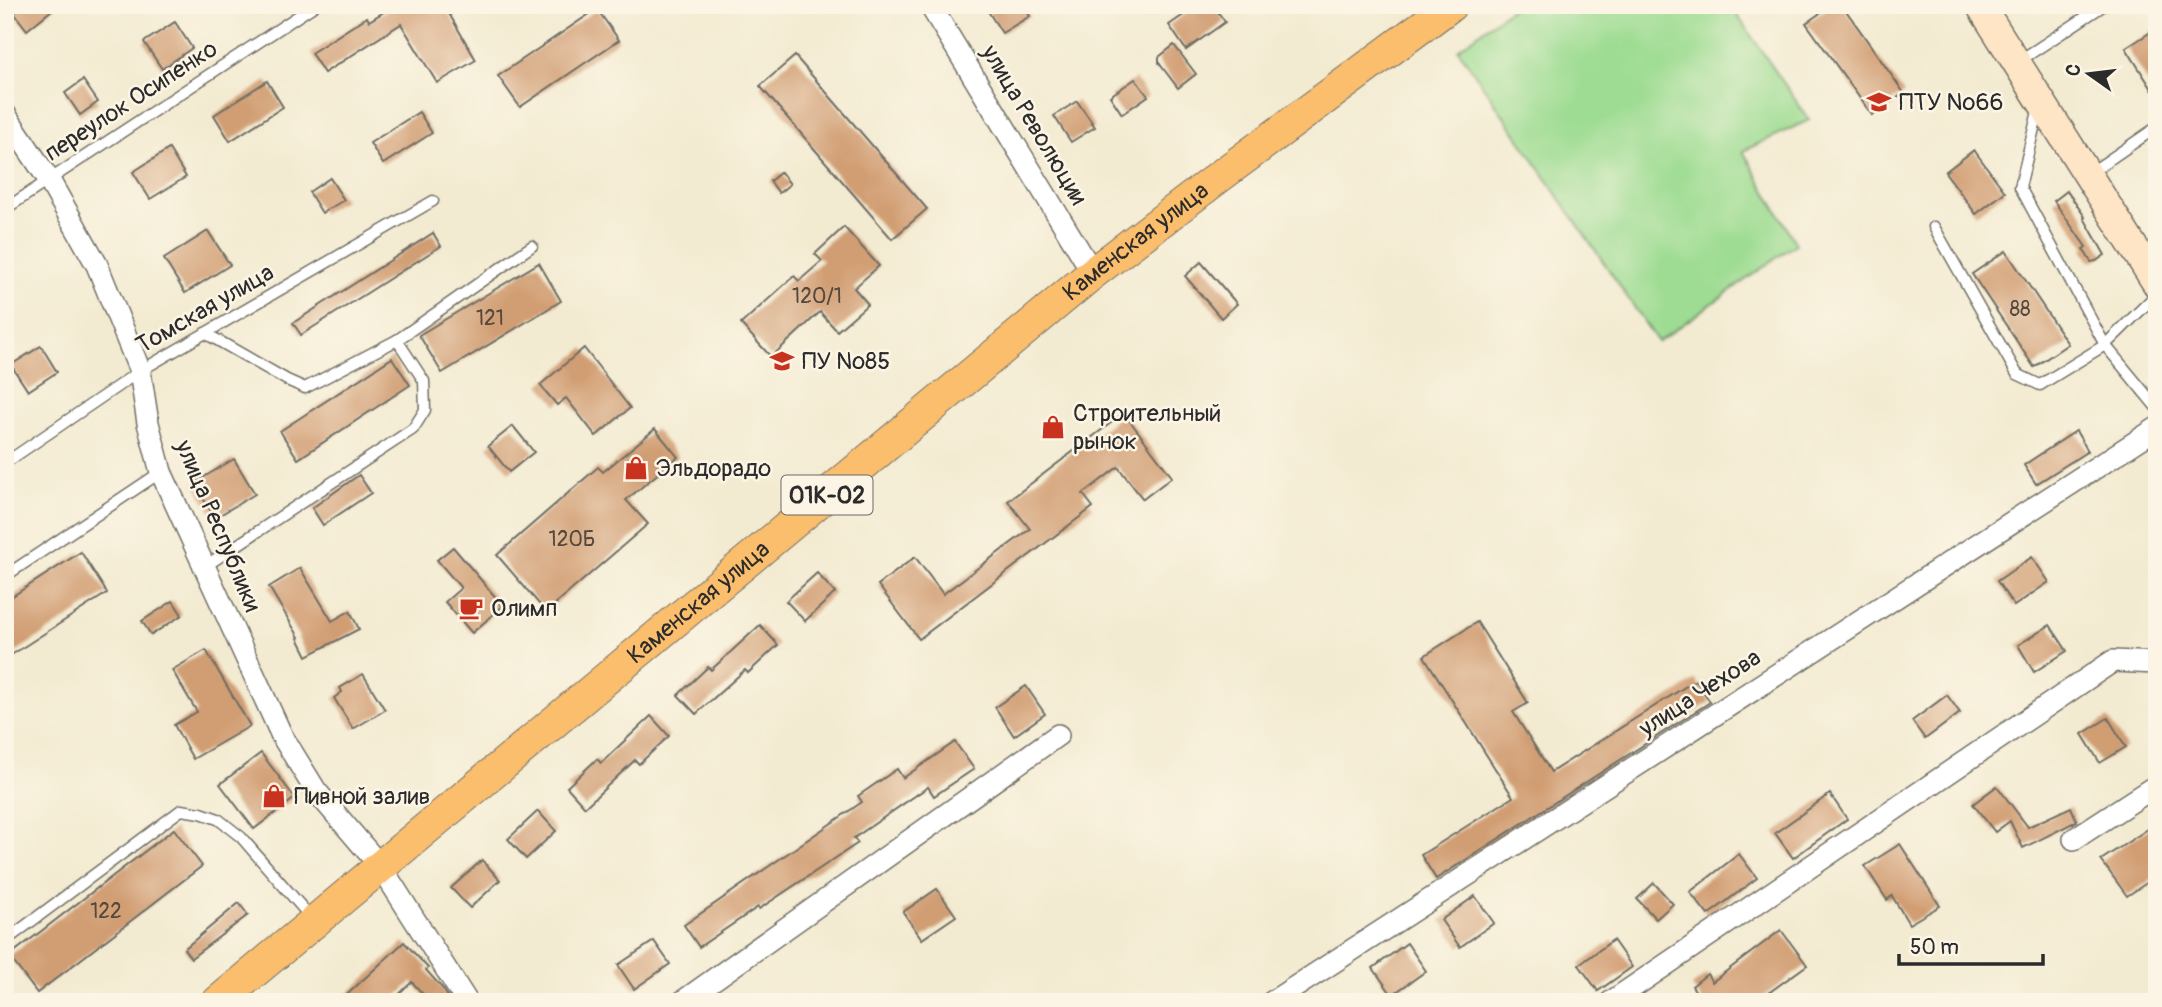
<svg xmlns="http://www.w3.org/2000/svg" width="2162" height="1007" font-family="Pangolin,sans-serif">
<rect width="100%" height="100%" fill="#fcf5e5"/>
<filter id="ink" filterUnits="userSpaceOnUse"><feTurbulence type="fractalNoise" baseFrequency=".0143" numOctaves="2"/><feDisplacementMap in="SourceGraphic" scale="14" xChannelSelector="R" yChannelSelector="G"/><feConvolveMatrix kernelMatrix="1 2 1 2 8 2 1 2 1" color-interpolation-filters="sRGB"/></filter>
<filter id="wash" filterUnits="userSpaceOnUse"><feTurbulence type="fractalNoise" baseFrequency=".00686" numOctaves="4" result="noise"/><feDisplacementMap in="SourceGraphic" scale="28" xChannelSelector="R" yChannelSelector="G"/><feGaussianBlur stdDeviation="1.57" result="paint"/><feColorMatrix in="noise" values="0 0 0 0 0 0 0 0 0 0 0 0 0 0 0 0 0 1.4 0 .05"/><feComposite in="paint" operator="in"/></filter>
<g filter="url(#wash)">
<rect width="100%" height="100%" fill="#f3ebd1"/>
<polygon fill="#9ddc92" stroke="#64845e" stroke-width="2" points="1516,5 1730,5 1809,120 1743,151 1796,244 1658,342 1458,49"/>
<g id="blocks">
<g fill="#d19e73">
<polygon points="24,5 58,5 27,30 14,13"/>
<polygon points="395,5 444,5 476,60 437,83 401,24 324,73 311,53 367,17 369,21"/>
<polygon points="984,5 1023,5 1030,16 1002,33"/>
<polygon points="1198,5 1213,5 1225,22 1186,50 1169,25"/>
<polygon points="1832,5 1842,5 1904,93 1872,115 1806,23"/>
<polygon points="597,9 619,40 520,107 498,76"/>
<polygon points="175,22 192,48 162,69 144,42"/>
<polygon points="2157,28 2157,97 2126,48"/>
<polygon points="1174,45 1196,74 1178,88 1159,63 1159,57"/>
<polygon points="795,56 927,209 892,239 760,86"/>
<polygon points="1135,79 1148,96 1122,114 1110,96"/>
<polygon points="83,80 98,102 80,115 65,93"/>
<polygon points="267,81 283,107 230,141 214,115"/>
<polygon points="1077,101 1095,127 1071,142 1054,116"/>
<polygon points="419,112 432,133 383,164 370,143"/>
<polygon points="169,149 186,177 150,199 133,172"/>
<polygon points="1974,150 2005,192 1976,214 1945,172"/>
<polygon points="781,172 790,184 779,193 770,181"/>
<polygon points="330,178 344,200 322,213 309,192"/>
<polygon points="2067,191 2085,217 2084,218 2105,255 2096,261 2091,262 2083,249 2086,247 2054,201"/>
<polygon points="844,227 879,266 854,288 868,304 837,331 820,312 771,357 741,324 794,276 799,281 822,261 815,254"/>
<polygon points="208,231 230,265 185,293 164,259"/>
<polygon points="433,233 441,246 301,335 293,323"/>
<polygon points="2006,251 2068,344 2034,367 1972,274"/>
<polygon points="1201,262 1237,304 1221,318 1185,276"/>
<polygon points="539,263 561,301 442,373 419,335"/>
<polygon points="41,346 57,372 28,391 11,365"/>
<polygon points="584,348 630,408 596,436 566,398 557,405 540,385"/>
<polygon points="392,358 410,385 298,459 280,431"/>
<polygon points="1124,413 1172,477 1143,499 1118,467 1083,494 1093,507 919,639 878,585 915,557 943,594 1030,529 1008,501"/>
<polygon points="513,426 534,452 509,472 488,446"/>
<polygon points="655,429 678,457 626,500 648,524 546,612 497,555 598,467 603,472"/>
<polygon points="2076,431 2088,451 2036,484 2024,465"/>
<polygon points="234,459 255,494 215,518 194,483"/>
<polygon points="359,475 371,493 323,525 312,508"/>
<polygon points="453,547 503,606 472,633 445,602 461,588 437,560"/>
<polygon points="81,552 107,593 5,659 5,601"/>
<polygon points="2032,557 2049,582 2014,606 1997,581"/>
<polygon points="300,568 332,621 350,611 359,629 307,656 298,638 299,637 269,587"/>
<polygon points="817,573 835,593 805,621 786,601"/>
<polygon points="173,601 182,615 151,635 142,621"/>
<polygon points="1477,622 1528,703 1513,712 1551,772 1696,680 1710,702 1436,879 1421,855 1513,797 1424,656"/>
<polygon points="760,625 778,645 748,673 745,670 696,714 678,695 708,667 711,670"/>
<polygon points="2050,625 2067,651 2034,672 2018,645"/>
<polygon points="206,650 250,726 193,759 174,725 197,712 172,670"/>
<polygon points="363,674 385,710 353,729 334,698 342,692 340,688"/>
<polygon points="1026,686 1045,714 1014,736 995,707"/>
<polygon points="1947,695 1960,713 1925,739 1912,721"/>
<polygon points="651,716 669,736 639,764 635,760 585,807 567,787 597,759 601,763"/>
<polygon points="2108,718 2126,747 2100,763 2082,734"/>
<polygon points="955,742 974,769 934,796 928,787 854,838 858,843 759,909 758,907 699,947 684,925 862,802 858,796 897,769 903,778"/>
<polygon points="261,753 295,798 254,829 220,784"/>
<polygon points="1997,786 2028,827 2071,807 2077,821 2023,848 2010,821 1995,832 1973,804"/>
<polygon points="1830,794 1847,819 1793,858 1775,833"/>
<polygon points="538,811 556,831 526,859 508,839"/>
<polygon points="2157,823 2157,876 2127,896 2101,860"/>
<polygon points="174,829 202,866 37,993 9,956"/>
<polygon points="1900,844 1940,906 1909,924 1892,896 1887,900 1865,866"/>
<polygon points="1739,854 1757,878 1708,915 1690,892"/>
<polygon points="482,860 500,880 470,908 451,888"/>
<polygon points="1654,883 1673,904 1656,919 1637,899"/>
<polygon points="937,889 956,916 922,939 903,912"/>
<polygon points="1475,896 1494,923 1460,947 1441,920"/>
<polygon points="239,903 248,915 191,958 184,949"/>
<polygon points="1781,930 1807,965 1756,1002 1703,1002 1692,986 1707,974 1712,982"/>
<polygon points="1613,940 1632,967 1598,991 1579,965"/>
<polygon points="654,941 670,964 634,989 618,965"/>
<polygon points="404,942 428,968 426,970 443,989 451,1002 430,1002 412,982 391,1002 339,1002"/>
<polygon points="1407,943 1426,971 1392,995 1373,968"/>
</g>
</g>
</g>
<g filter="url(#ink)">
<use href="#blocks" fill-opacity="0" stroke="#716e65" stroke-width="2"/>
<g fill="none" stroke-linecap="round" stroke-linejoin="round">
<g stroke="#716e65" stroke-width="13">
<g id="lane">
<polyline points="2019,61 2104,5"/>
<polyline points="2039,107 2020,187 2105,345 2157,408"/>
<polyline points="2090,173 2157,127"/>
<polyline points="5,209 315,5"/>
<polyline points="1934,227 2017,374 2040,385 2105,345 2157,294"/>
<polyline points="205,333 287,380 305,388 397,340 532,246"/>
<polyline points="5,463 140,371 433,201"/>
<polyline points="204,567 413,429 425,410 424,381 397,340"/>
<polyline points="5,576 161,472"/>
<polyline points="5,941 181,810 201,813 218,819 241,837 313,920"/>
</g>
</g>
<g stroke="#716e65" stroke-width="24">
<g id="street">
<polyline points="930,5 1093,273"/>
<polyline points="5,114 49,180 97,265 140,371 148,423 161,472 282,736 316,791 381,867 467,1002"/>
<polyline points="2074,839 2157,785"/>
<polyline points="682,1002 1058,735"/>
<polyline points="1272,1002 2157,428"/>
<polyline points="1611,1002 2113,661 2157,663"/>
</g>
</g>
<g stroke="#716e65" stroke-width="31">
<polyline id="secondary" points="1980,5 2157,284"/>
</g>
<g stroke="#716e65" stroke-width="34">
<g id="primary">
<path id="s1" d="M218 1002 1093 273 1216 179 1451 5"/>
</g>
</g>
<use href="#lane" stroke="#fff" stroke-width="10"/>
<use href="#street" stroke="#fff" stroke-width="21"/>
<use href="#secondary" stroke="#fde5c5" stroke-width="28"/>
<use href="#primary" stroke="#fabe6d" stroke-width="32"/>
</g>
</g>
<defs>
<g id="university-bare" transform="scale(1.89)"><path d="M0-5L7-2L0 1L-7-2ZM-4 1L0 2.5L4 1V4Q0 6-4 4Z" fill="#c8321e" stroke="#fcf5e5" stroke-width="2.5" paint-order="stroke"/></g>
<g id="shop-bare" transform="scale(1.89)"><path d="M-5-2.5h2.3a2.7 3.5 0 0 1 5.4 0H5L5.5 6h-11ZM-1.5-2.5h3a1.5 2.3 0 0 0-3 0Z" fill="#c8321e" stroke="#fcf5e5" stroke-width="2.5" paint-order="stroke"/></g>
<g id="cafe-bare" transform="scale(1.89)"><path d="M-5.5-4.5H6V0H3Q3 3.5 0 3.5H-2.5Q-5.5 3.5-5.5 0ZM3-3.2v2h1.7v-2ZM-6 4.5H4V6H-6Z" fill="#c8321e" stroke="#fcf5e5" stroke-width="2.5" paint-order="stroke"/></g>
</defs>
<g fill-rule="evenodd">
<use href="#university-bare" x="1879" y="102"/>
<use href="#university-bare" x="782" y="361"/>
<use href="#shop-bare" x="1053" y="427"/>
<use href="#shop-bare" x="636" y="468"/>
<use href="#cafe-bare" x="471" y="608"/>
<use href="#shop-bare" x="274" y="796"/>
</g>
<g text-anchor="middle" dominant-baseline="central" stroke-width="5" stroke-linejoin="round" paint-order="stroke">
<g font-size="21" fill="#54483d">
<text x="817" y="296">120/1</text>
<text x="2020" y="309">88</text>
<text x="490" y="318">121</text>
<text x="572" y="539">120Б</text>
<text x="106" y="911">122</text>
</g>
<rect fill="#fcf5e5" stroke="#6a6863" stroke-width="2" x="781.5" y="475.5" width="91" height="39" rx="5"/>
<g font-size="23" font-weight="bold" fill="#2b2b2b">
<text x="827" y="495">01К-02</text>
</g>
<g font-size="24" fill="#2b2b2b" stroke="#fcf5e5">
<text transform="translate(131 101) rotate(-33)">переулок Осипенко</text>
<text transform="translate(1034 125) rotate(59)">улица Революции</text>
<text stroke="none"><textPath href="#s1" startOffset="1192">Каменская улица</textPath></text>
<text transform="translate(205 309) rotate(-30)">Томская улица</text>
<text transform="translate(218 526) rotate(67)">улица Республики</text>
<text stroke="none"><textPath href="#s1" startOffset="625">Каменская улица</textPath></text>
<text transform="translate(1700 693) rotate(-33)">улица Чехова</text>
</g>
<g font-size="24" fill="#2b2b2b" stroke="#fcf5e5" text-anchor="start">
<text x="1899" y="102">ПТУ №66</text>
<text x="802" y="361">ПУ №85</text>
<text x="1073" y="413">Строительный<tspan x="1073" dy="28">рынок</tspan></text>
<text x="656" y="468">Эльдорадо</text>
<text x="491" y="608">Олимп</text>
<text x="294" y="796">Пивной залив</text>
</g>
</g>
<rect width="2162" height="1007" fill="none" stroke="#fcf5e5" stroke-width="28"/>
<g transform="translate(2089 74) rotate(284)" stroke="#fcf5e5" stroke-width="5" paint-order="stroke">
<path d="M0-5L12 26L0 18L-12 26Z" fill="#2b2b2b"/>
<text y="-10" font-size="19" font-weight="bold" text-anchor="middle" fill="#2b2b2b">С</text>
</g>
<path d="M1899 954v10h144v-10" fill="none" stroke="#2b2b2b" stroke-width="3.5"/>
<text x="1910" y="954" font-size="21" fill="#2b2b2b" stroke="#fcf5e5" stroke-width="5" paint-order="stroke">50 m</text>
</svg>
